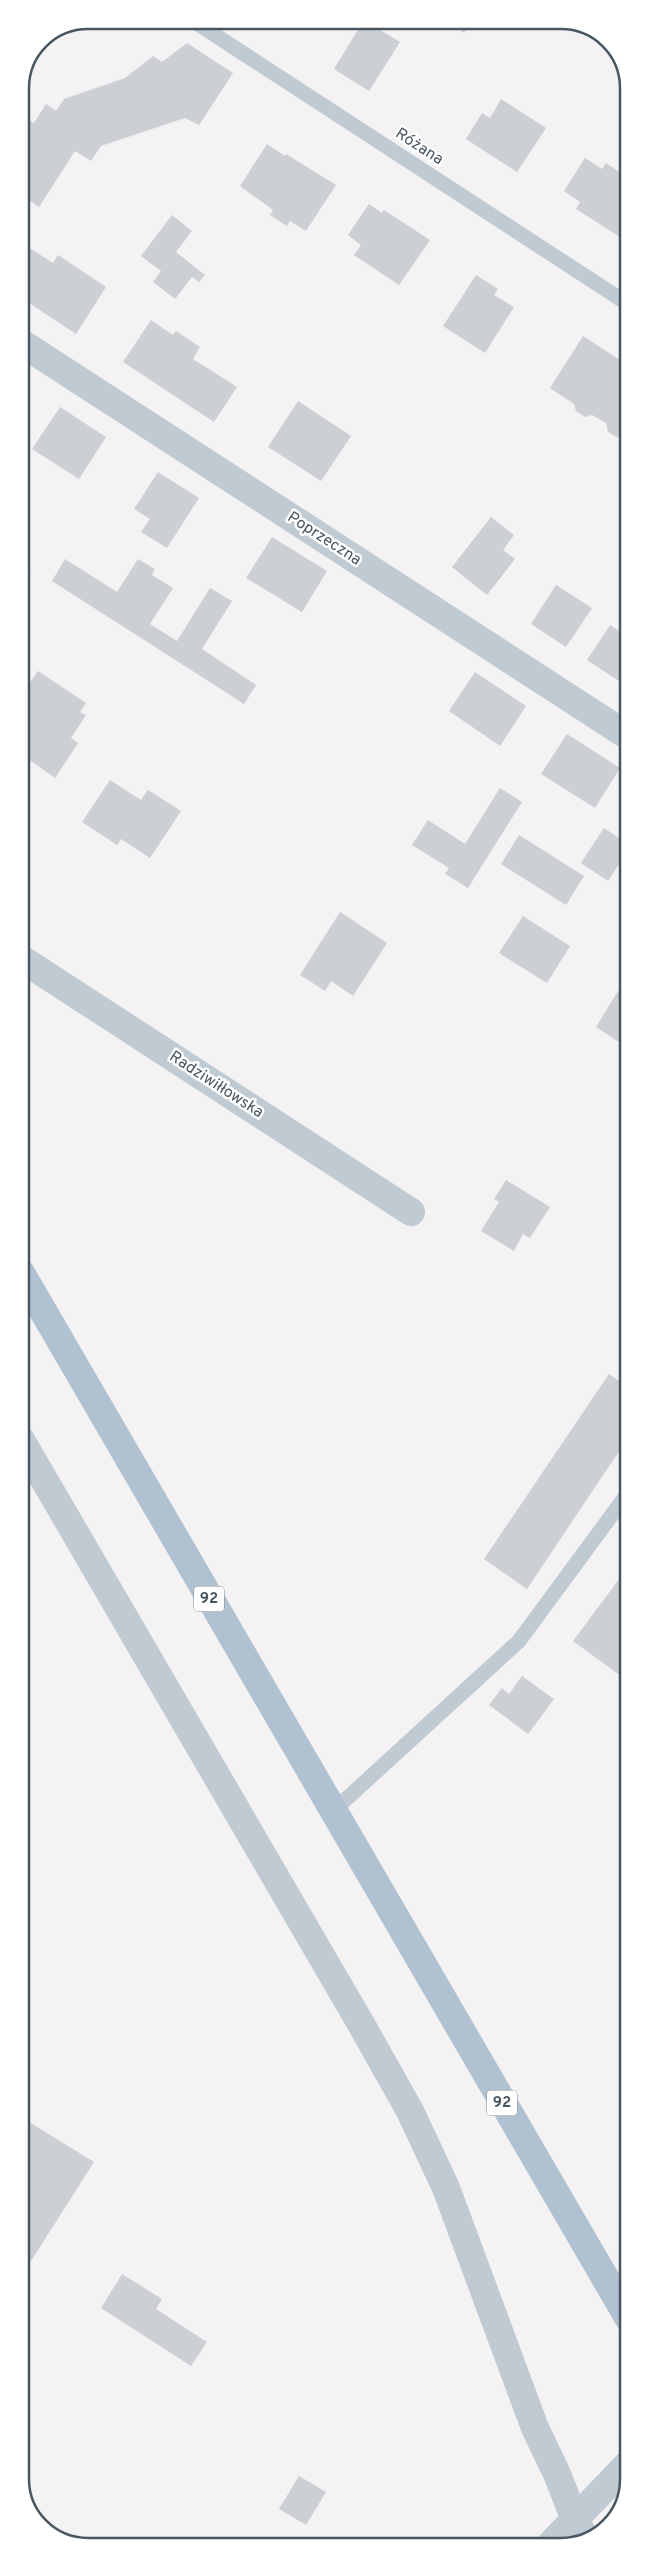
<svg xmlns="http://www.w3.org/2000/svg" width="649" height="2567" font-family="Overpass,sans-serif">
<rect width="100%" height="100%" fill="#f4f2f2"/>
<g fill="#cccfd4">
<polygon points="364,20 400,42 369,91 334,69"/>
<polygon points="445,20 472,20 464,33"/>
<polygon points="187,43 233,73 199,125 185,118 101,146 91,161 75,151 39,207 20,194 20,115 34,123 46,104 56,111 64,99 125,78 153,56 162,62"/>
<polygon points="501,99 546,128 517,172 466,139 482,113 490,118"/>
<polygon points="267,144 285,156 286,154 336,185 306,231 290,221 287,226 270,215 273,210 240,186"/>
<polygon points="585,158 602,169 606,163 628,178 628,233 623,239 576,209 580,202 564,191"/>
<polygon points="369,204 382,213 384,210 430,240 399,285 354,255 361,245 348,235"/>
<polygon points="172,215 192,231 176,252 205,275 199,282 192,277 175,299 153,282 161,271 141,256"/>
<polygon points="20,242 53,263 58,255 106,287 76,334 20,297"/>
<polygon points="476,275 498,289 494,295 514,307 485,353 443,326"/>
<polygon points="151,320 173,335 176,331 200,347 193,359 237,387 214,422 123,362"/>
<polygon points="583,336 628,365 628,438 624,435 617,437 608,432 606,423 592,415 585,417 576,411 574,404 550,388"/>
<polygon points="298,401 351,436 321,481 268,447"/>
<polygon points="60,407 106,437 79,479 32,449"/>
<polygon points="158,472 199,498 167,548 141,532 150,519 134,509"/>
<polygon points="491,517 514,535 503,550 515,559 487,595 452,567"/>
<polygon points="272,537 327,571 302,612 246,578"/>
<polygon points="65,559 117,592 138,559 155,569 152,575 173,588 150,624 177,641 210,588 232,601 202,649 256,685 244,704 52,581"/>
<polygon points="20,567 31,574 20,590"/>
<polygon points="556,585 592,608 566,647 531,624"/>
<polygon points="610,625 628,637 628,687 587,660"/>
<polygon points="38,671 86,703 80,712 86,715 71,738 78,743 55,778 20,753 20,682 22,680 29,684"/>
<polygon points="475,672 526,706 500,746 449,711"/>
<polygon points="567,734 620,768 595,808 541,774"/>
<polygon points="110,780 141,800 148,790 181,811 150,858 121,839 117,845 82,822"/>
<polygon points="500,788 522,802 468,888 445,874 449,868 412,845 428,820 465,844"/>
<polygon points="604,828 628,844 628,850 608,881 581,863"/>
<polygon points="519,835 584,876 566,905 501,864"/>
<polygon points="340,912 387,943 353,996 331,981 325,991 300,975"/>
<polygon points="523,916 570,946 547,983 499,953"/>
<polygon points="625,980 628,982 628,1067 622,1044 596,1027"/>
<polygon points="506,1180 550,1207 530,1238 523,1234 514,1251 481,1231 499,1202 494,1199"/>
<polygon points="609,1374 628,1387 628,1438 527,1589 484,1559"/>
<polygon points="629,1566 629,1682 573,1641"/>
<polygon points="522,1676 554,1699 528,1734 489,1705 502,1688 509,1694"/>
<polygon points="29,2122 94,2162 31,2261 21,2254 21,2134"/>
<polygon points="122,2274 162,2299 156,2309 207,2342 191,2366 101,2308"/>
<polygon points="299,2476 326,2492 306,2525 279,2509"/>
</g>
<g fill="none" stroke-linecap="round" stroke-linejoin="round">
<g stroke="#bfcad2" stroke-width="15">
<polyline points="192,20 628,304"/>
<polyline points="332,1812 519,1641 628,1493"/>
</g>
<g stroke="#bfcad2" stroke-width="28">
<polyline points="20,342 628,736"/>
<polyline points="20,958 411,1212"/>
<polyline points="21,1440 361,2024 410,2111 446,2188 535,2428 557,2474 575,2520 586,2539"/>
<polyline points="549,2546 629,2463"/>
</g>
<polyline stroke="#b0c2d1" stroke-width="28" points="21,1273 629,2319"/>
</g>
<g text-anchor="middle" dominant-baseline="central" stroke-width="5" stroke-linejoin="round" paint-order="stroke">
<g fill="#fff" stroke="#7f8990" stroke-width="1">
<rect x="194" y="1586.5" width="30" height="25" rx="4"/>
<rect x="487" y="2090.5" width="30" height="25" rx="4"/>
</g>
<g font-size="15" font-weight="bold" fill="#485661">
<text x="209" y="1599">92</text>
<text x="502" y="2103">92</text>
</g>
<g font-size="16" fill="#485661" stroke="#fff">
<text transform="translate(419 147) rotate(33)">Różana</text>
<text transform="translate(324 539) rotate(33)">Poprzeczna</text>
<text transform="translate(216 1085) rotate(33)">Radziwiłłowska</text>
</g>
</g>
<path d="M0 0H649V2567H0ZM88 29H561A59 59 0 0 1 620 88V2479A59 59 0 0 1 561 2538H88A59 59 0 0 1 29 2479V88A59 59 0 0 1 88 29Z" fill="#fff" fill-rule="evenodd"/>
<path fill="none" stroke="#485661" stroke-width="2.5" d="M88 29H561A59 59 0 0 1 620 88V2479A59 59 0 0 1 561 2538H88A59 59 0 0 1 29 2479V88A59 59 0 0 1 88 29Z"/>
</svg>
